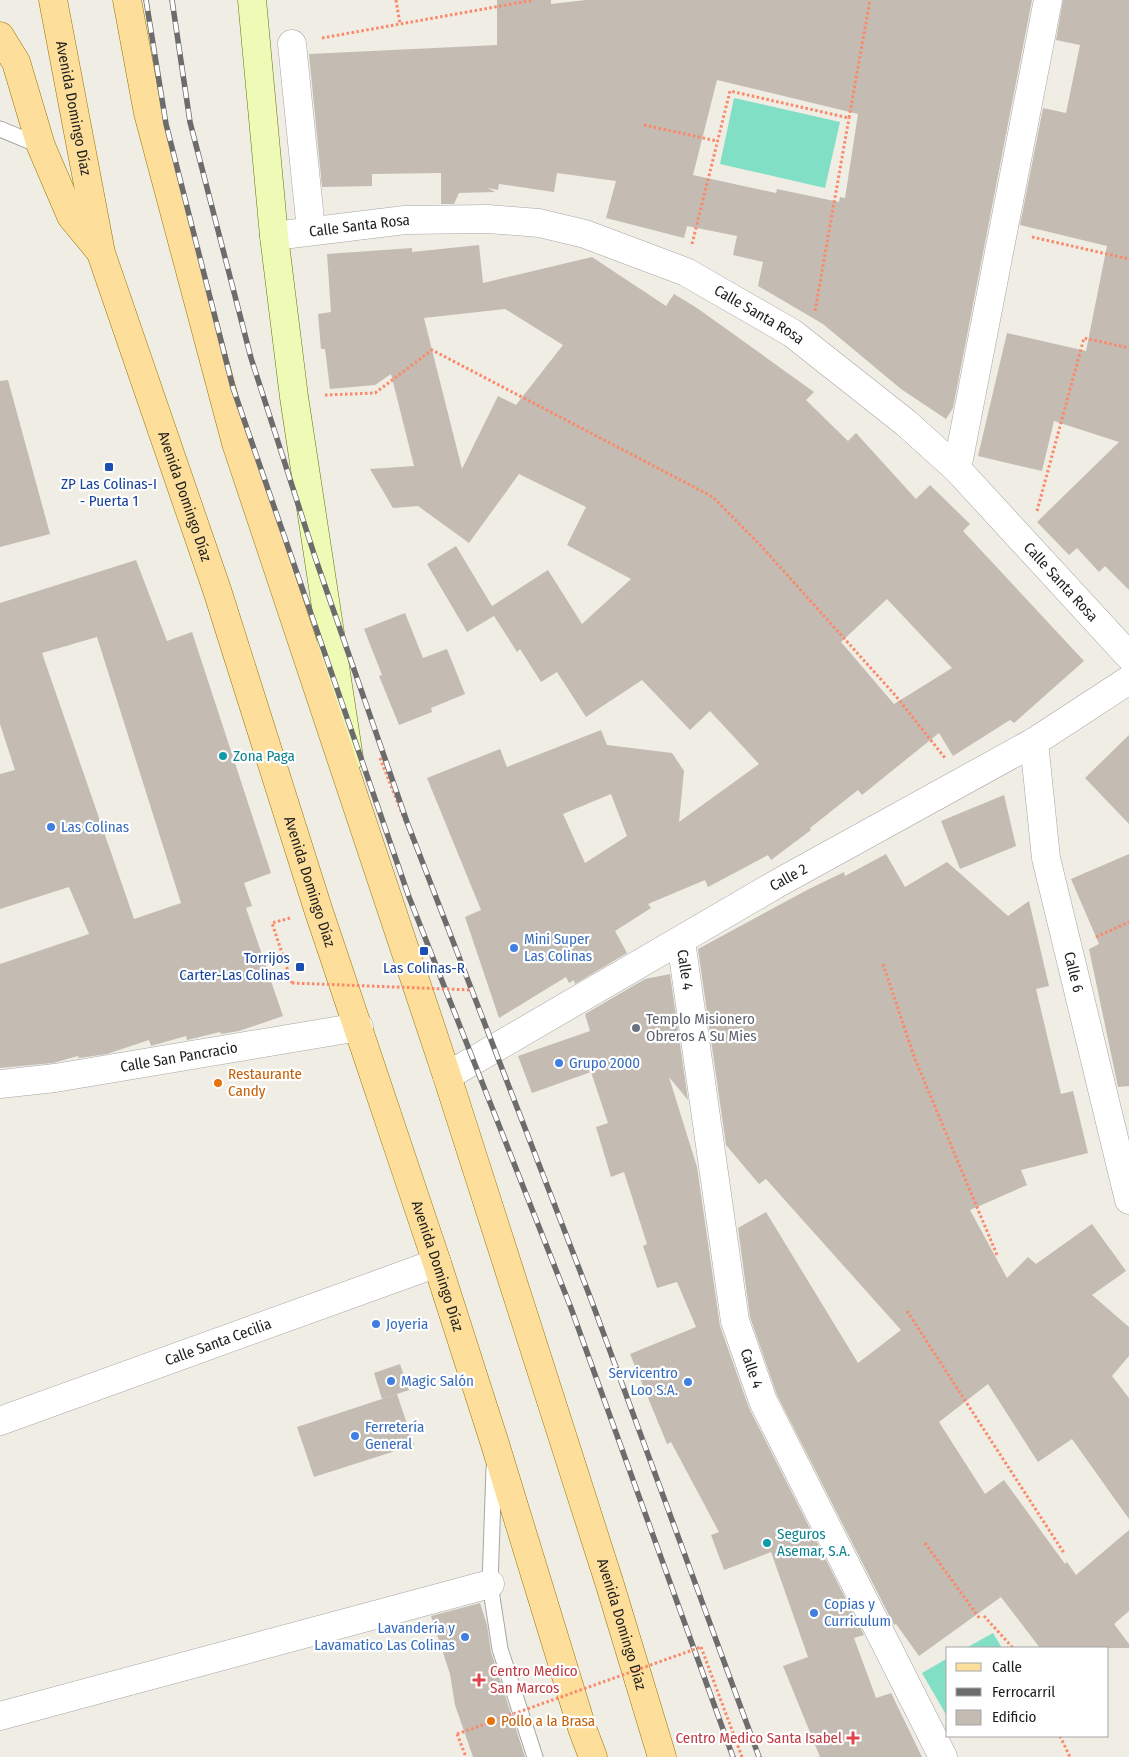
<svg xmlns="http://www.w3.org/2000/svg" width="1129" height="1757" font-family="'Fira Sans Condensed',sans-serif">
<rect width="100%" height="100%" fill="#efede4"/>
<g fill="#81dfc6">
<polygon points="734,98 840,122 825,188 720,164"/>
<polygon points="993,1633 1002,1648 966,1648"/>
<polygon points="948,1658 948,1718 922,1673"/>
</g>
<g fill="#c4bcb3" fill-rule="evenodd">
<path d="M497 0H551V4L586 0H1032L953 408 946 419 901 389 823 324 758 286 763 262 733 255 737 236 687 226 684 238 606 218 616 181 557 173 554 192 499 184 498 190 488 188 495 192 459 193 454 204H441V173L372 174V186L322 187 309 54 497 45ZM717 80 858 114 845 198 840 197 839 202 777 189 776 193 693 175Z"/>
<polygon points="1063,0 1129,0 1129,590 1105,566 1099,572 1077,548 1069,555 1037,522 1119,442 1054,421 1042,471 978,456 1007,333 1086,351 1107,246 1020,225 1043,108 1066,113 1080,45 1056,40"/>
<path d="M479 245 483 283 592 257 666 306 674 294 697 308 814 392 806 400 848 441 856 433 916 499 930 485 970 524 963 531 1084 661 1014 723 1010 720 953 756 939 733 862 795 858 790 810 828 811 830 771 860 768 855 708 887 705 880 648 904 651 908 615 931 627 953 575 984 574 980 569 983 566 977 499 1018 465 917 481 910 427 778 500 749 507 767 601 730 607 745 672 753 684 771 679 822 759 764 710 711 690 730 642 680 586 717 557 672 541 682 520 649 517 652 494 616 467 632 427 564 456 546 492 606 548 570 582 624 631 579 567 545 586 507 519 474 469 543 418 506 393 508 370 469 414 466 391 374 375 385 330 389 325 349H321L318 314 331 312 327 254 412 248V252ZM505 309 563 345 516 405 498 396 462 469 424 318ZM887 599 952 668 894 704 841 642ZM611 794 627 836 585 863 563 814Z"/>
<polygon points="8,380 50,534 0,547 0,381"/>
<path d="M136 560 167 641 192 632 271 873 244 883 252 906 246 908 283 1016 239 1031 221 1034 220 1032 187 1040 186 1036 151 1046 149 1040 107 1054 79 1058 78 1056 53 1063 0 1068V964L89 934 69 887 0 909V774L15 770 0 724V603ZM97 637 181 903 134 919 42 653Z"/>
<polygon points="405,613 423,658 447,649 465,694 431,708 432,712 399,725 379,676 382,675 364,629"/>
<polygon points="1129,735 1129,824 1085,778"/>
<polygon points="1004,795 1016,846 960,869 941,821"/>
<polygon points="886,854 905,887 947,862 1008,916 1029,901 1049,986 1036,989 1061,1094 1073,1091 1088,1153 1021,1170 1027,1185 970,1210 1007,1278 1028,1257 1036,1264 1092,1224 1126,1271 1092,1295 1129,1327 1129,1356 1112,1376 1129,1398 1129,1519 1072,1439 1038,1462 988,1384 939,1422 985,1494 1004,1480 1065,1564 1067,1562 1076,1575 1129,1530 1129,1611 1114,1624 1129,1644 1129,1648 1040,1648 1001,1597 919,1656 896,1624 894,1625 777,1395 750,1317 738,1228 766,1212 858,1363 901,1330 766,1179 759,1184 726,1145 698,949 807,890 844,872 845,876"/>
<polygon points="1129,854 1129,1086 1118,1087 1089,949 1099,944 1071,879"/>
<polygon points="670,974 688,1100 669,1077 697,1167 720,1326 749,1408 864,1635 854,1638 876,1698 891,1693 922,1757 820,1757 783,1666 808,1657 771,1552 724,1570 711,1535 719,1532 671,1442 667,1444 630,1354 696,1327 677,1282 657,1288 643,1246 647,1244 624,1172 611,1177 596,1127 608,1123 591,1072 532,1093 518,1056 590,1031 585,1014 645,979"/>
<polygon points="400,1364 409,1390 382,1399 374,1373"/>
<polygon points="397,1394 414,1445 314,1477 297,1427"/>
<polygon points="480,1603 487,1625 491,1652 525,1757 473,1757 455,1705 450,1674 431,1616"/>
</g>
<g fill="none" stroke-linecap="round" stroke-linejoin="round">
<g stroke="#a5a5a5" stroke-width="17">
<g id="lane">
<polyline points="0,129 41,146"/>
<polyline points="494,1468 490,1584 500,1649 535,1757"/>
</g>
</g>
<g stroke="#a5a5a5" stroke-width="29">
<g id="street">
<polyline points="292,44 311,230"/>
<path id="s1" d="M274 236 405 220 488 219 539 223 585 234 686 272 792 333 906 423 957 469 1129 656"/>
<polyline points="957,469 1048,0"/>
<path id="s2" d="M1034 742 1046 858 1129 1200"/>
<path id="s3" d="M681 941 735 1321 763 1401 943 1757"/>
<path id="s4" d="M447 1076 780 882 1034 742 1129 680"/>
<path id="s5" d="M0 1084 55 1078 359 1027"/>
<path id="s6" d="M0 1421 437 1263"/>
<polyline points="0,1716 490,1584"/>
</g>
</g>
<g stroke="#5d7704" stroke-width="29">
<polyline id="secondary" points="252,0 274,236 294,397 349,758"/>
</g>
<g stroke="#987700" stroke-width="29">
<g id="primary">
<path id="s7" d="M53 0 101 253 217 590 318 909 437 1263 495 1444 582 1728 593 1757"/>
<path id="s8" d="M127 0 148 113 236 443 447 1076 610 1585 662 1757"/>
<polyline points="0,36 16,62 41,146 71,216 99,250"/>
</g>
</g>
<g stroke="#fb8969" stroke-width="3" stroke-dasharray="2.5 2.5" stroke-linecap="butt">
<polyline points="396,0 400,24"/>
<polyline points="322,38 534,0"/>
<polyline points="644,125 717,141"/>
<polyline points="1032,237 1129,259"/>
<polyline points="692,244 730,91 849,118 870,0"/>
<polyline points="815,311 849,118"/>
<polyline points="325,395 375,393 432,350 713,497 762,547 895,695 945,758"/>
<polyline points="1037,511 1084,338 1129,348"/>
<polyline points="380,758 472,990"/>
<polyline points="290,918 272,923 292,983"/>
<polyline points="1096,937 1129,922"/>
<polyline points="883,964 915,1059 997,1255"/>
<polyline points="907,1311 1064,1553"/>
<polyline points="925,1543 980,1619"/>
<polyline points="984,1616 1013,1648"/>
<polyline points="701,1647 742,1757"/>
<polyline points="457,1734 466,1757"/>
<polyline points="1060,1736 1070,1757"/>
</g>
<use href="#lane" stroke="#fff" stroke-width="15"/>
<use href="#street" stroke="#fff" stroke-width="28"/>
<use href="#secondary" stroke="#effab7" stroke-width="28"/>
<use href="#primary" stroke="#fdde9b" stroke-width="28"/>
<g stroke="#6c6c6c" stroke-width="5.5">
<g id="rail">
<polyline points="146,0 166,124 233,388 409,897 571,1308 733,1757"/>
<polyline points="172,0 190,122 251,358 316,560 407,822 592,1302 759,1757"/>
</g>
</g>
<use href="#rail" stroke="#fff" stroke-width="4" stroke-dasharray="11" stroke-linecap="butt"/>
<g stroke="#fb8969" stroke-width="3" stroke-dasharray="2.5 2.5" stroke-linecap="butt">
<polyline points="292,983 472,990"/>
<polyline points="457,1734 701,1647"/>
</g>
</g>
<g fill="#1a4fb4" stroke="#fff" stroke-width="2">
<rect x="104" y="462" width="10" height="10" rx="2.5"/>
<rect x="419" y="946" width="10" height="10" rx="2.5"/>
<rect x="295" y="962" width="10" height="10" rx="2.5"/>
</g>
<g fill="#0f9aa8" stroke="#fff" stroke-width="2">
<circle cx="223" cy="756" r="5"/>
<circle cx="767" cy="1543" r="5"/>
</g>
<g fill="#3f7fe0" stroke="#fff" stroke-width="2">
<circle cx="51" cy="827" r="5"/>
<circle cx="514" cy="948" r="5"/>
<circle cx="559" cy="1063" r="5"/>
<circle cx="376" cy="1324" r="5"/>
<circle cx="391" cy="1381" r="5"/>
<circle cx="688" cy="1382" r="5"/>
<circle cx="355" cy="1436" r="5"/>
<circle cx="814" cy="1613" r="5"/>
<circle cx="465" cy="1637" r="5"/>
</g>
<circle fill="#6b7280" stroke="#fff" stroke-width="2" cx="636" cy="1028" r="5"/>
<g fill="#e8710a" stroke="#fff" stroke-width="2">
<circle cx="218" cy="1083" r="5"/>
<circle cx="491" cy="1721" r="5"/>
</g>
<g fill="#e0444e" stroke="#fff" stroke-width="2">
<path d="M476.5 1672.5h5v5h5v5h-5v5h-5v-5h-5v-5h5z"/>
<path d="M850.5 1730.5h5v5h5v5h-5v5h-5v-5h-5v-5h5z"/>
</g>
<g text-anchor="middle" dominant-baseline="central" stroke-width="4.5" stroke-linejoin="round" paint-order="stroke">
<g font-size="15" fill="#1e1e1e" stroke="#fff">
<text stroke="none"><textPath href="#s7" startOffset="110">Avenida Domingo Díaz</textPath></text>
<text stroke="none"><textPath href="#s1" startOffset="86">Calle Santa Rosa</textPath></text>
<text stroke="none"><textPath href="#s1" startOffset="506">Calle Santa Rosa</textPath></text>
<text stroke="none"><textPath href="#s7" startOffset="515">Avenida Domingo Díaz</textPath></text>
<text stroke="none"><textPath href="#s1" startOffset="911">Calle Santa Rosa</textPath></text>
<text stroke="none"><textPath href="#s4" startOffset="395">Calle 2</textPath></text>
<text stroke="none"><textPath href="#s7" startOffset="920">Avenida Domingo Díaz</textPath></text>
<text stroke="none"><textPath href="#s3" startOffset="29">Calle 4</textPath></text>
<text stroke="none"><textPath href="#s2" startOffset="234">Calle 6</textPath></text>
<text stroke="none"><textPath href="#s5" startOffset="181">Calle San Pancracio</textPath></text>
<text stroke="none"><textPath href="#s7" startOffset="1325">Avenida Domingo Díaz</textPath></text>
<text stroke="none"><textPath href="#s6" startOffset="232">Calle Santa Cecilia</textPath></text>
<text stroke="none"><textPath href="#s3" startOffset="434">Calle 4</textPath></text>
<text stroke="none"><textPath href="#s8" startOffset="1699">Avenida Domingo Díaz</textPath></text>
</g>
<g font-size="15" fill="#164399" stroke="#fff">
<text x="109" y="484">ZP Las Colinas-I<tspan x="109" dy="17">- Puerta 1</tspan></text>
<text x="290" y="958" text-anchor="end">Torrijos<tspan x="290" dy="17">Carter-Las Colinas</tspan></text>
<text x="424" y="968">Las Colinas-R</text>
</g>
<g font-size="15" fill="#0d838f" stroke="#fff" text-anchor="start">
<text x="233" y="756">Zona Paga</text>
<text x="777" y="1534">Seguros<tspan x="777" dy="17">Asemar, S.A.</tspan></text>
</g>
<g font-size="15" fill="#366cbe" stroke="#fff" text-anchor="start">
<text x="61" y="827">Las Colinas</text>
<text x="524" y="939">Mini Super<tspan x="524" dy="17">Las Colinas</tspan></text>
<text x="569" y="1063">Grupo 2000</text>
<text x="386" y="1324">Joyeria</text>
<text x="678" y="1373" text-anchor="end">Servicentro<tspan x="678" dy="17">Loo S.A.</tspan></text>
<text x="401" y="1381">Magic Salón</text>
<text x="365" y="1427">Ferretería<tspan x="365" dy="17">General</tspan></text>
<text x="824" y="1604">Copias y<tspan x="824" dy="17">Curriculum</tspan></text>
<text x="455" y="1628" text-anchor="end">Lavandería y<tspan x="455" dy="17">Lavamatico Las Colinas</tspan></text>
</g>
<g font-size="15" fill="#5b616d" stroke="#fff" text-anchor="start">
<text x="646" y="1019">Templo Misionero<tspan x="646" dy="17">Obreros A Su Mies</tspan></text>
</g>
<g font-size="15" fill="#c56008" stroke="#fff" text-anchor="start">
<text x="228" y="1074">Restaurante<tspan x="228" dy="17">Candy</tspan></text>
<text x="501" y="1721">Pollo a la Brasa</text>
</g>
<g font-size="15" fill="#be3a42" stroke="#fff" text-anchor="start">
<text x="490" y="1671">Centro Medico<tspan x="490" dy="17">San Marcos</tspan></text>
<text x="842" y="1738" text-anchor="end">Centro Medico Santa Isabel</text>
</g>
</g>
<rect x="946" y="1647" width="162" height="90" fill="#ffffff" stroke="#a5a5a5"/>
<rect x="956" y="1663" width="25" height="8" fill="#fdde9b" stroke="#a5a5a5"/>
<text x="992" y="1672" font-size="15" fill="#1e1e1e">Calle</text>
<rect x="956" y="1688" width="25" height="8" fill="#6c6c6c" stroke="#a5a5a5"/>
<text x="992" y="1697" font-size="15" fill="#1e1e1e">Ferrocarril</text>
<rect x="956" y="1710" width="25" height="15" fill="#c4bcb3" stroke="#a5a5a5"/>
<text x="992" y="1722" font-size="15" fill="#1e1e1e">Edificio</text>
</svg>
